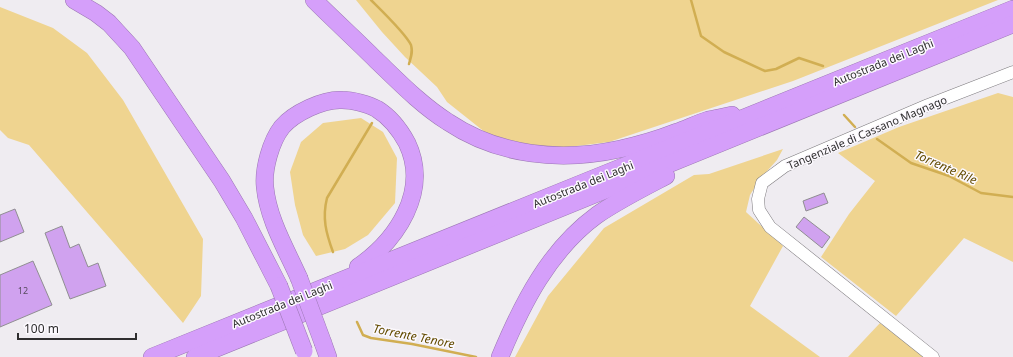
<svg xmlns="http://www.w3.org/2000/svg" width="1013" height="357" font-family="'Noto Sans',sans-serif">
<rect width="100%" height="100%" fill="#efecf1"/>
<g fill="#efd490">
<polygon points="356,0 998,0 793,81 609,142 544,150 491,137 447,102 437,87 405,57 382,32"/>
<polygon points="0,7 53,28 87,53 123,100 203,239 201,296 183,323 29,145 8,138 0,130"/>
<polygon points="998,93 1013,97 1013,262 964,238 896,316 821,257 849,214 875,181 838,153 899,127"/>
<polygon points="361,118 383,132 397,158 395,203 368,235 345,249 316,256 303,235 295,205 290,172 301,142 323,123"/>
<polygon points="783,149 777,160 760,179 750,195 746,212 783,246 750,306 820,357 515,357 548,296 604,228 694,175 709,174"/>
<polygon points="880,323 924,357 848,357"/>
</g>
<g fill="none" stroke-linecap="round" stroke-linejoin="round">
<g stroke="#d1ae52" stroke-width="2.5">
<path d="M371 0C381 10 406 34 411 45 413 52 411 57 409 64"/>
<polyline points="691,0 701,36 724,52 765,71 776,69 799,58 823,66"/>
<polyline points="844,115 855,127"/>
<polyline points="877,139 911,163 949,176 981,193 1013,197"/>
<path d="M333 252C326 233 322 218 327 198L372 123"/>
<polyline points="357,322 363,335 371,338 412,344 476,357"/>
</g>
</g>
<g fill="#d0a2ef" stroke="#908e92">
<polygon points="824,193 828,203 806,211 803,201"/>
<polygon points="15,209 24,232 0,242 0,215"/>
<polygon points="804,217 830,237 822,248 796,227"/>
<polygon points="62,226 70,248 79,244 88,267 98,263 106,286 70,299 45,233"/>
<polygon points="33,261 52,305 0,327 0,275"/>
</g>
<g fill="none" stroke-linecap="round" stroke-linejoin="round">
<g stroke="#7d7a7e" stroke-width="13">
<polyline id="tertiary" points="933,357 770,227 759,210 758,199 762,183 785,166 928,105 1013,72"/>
</g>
<g stroke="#9b77b3" stroke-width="18">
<g id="motorway">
<polyline points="74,0 96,13 109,23 132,48 222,181 244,218 279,286"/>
<path d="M314 0C334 20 355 39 375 59 398 81 421 105 448 122 499 156 561 162 620 149 639 145 659 139 677 132 688 128 698 123 708 120 716 118 724 117 732 115"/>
<path d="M299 278C286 249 268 219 265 187 263 169 271 141 282 127 294 113 323 99 342 100 352 100 368 104 377 109 390 117 400 130 407 143 430 191 397 240 358 267"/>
<polyline points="323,343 328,357"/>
<path d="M152 357C439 240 726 126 1013 9"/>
<polyline points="195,357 1013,24"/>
<path d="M500 357C522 304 549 250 597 215 619 200 643 188 666 176"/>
</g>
</g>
<use href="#tertiary" stroke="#fff" stroke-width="12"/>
<use href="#motorway" stroke="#d59ffa" stroke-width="17"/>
<g stroke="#9b77b3" stroke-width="18" stroke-linecap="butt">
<g id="motorway-bridge">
<polyline points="299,278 323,343"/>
<polyline points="279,286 304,351"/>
</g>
</g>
<use href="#motorway-bridge" stroke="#d59ffa" stroke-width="17"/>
</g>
<g text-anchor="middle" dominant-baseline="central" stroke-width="3" stroke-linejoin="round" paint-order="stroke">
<g font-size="9" fill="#574b5f">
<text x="23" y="290">12</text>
</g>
<g font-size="11" fill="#2f2e2f" stroke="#fcf9fe">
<text transform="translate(883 62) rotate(-22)">Autostrada dei Laghi</text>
<text transform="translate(867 132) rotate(-23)">Tangenziale di Cassano Magnago</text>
<text transform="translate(583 184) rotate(-22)">Autostrada dei Laghi</text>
<text transform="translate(282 304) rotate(-22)">Autostrada dei Laghi</text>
</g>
<g font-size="12" font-style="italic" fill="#634c00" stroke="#fcf9fe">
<text transform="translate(946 167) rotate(24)">Torrente Rile</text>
<text transform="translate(414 336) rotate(11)">Torrente Tenore</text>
</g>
</g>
<path d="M18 333v6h118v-6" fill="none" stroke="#2f2e2f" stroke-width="2"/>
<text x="24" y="333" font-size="12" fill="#2f2e2f" stroke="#fcf9fe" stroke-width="3" paint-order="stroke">100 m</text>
</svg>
